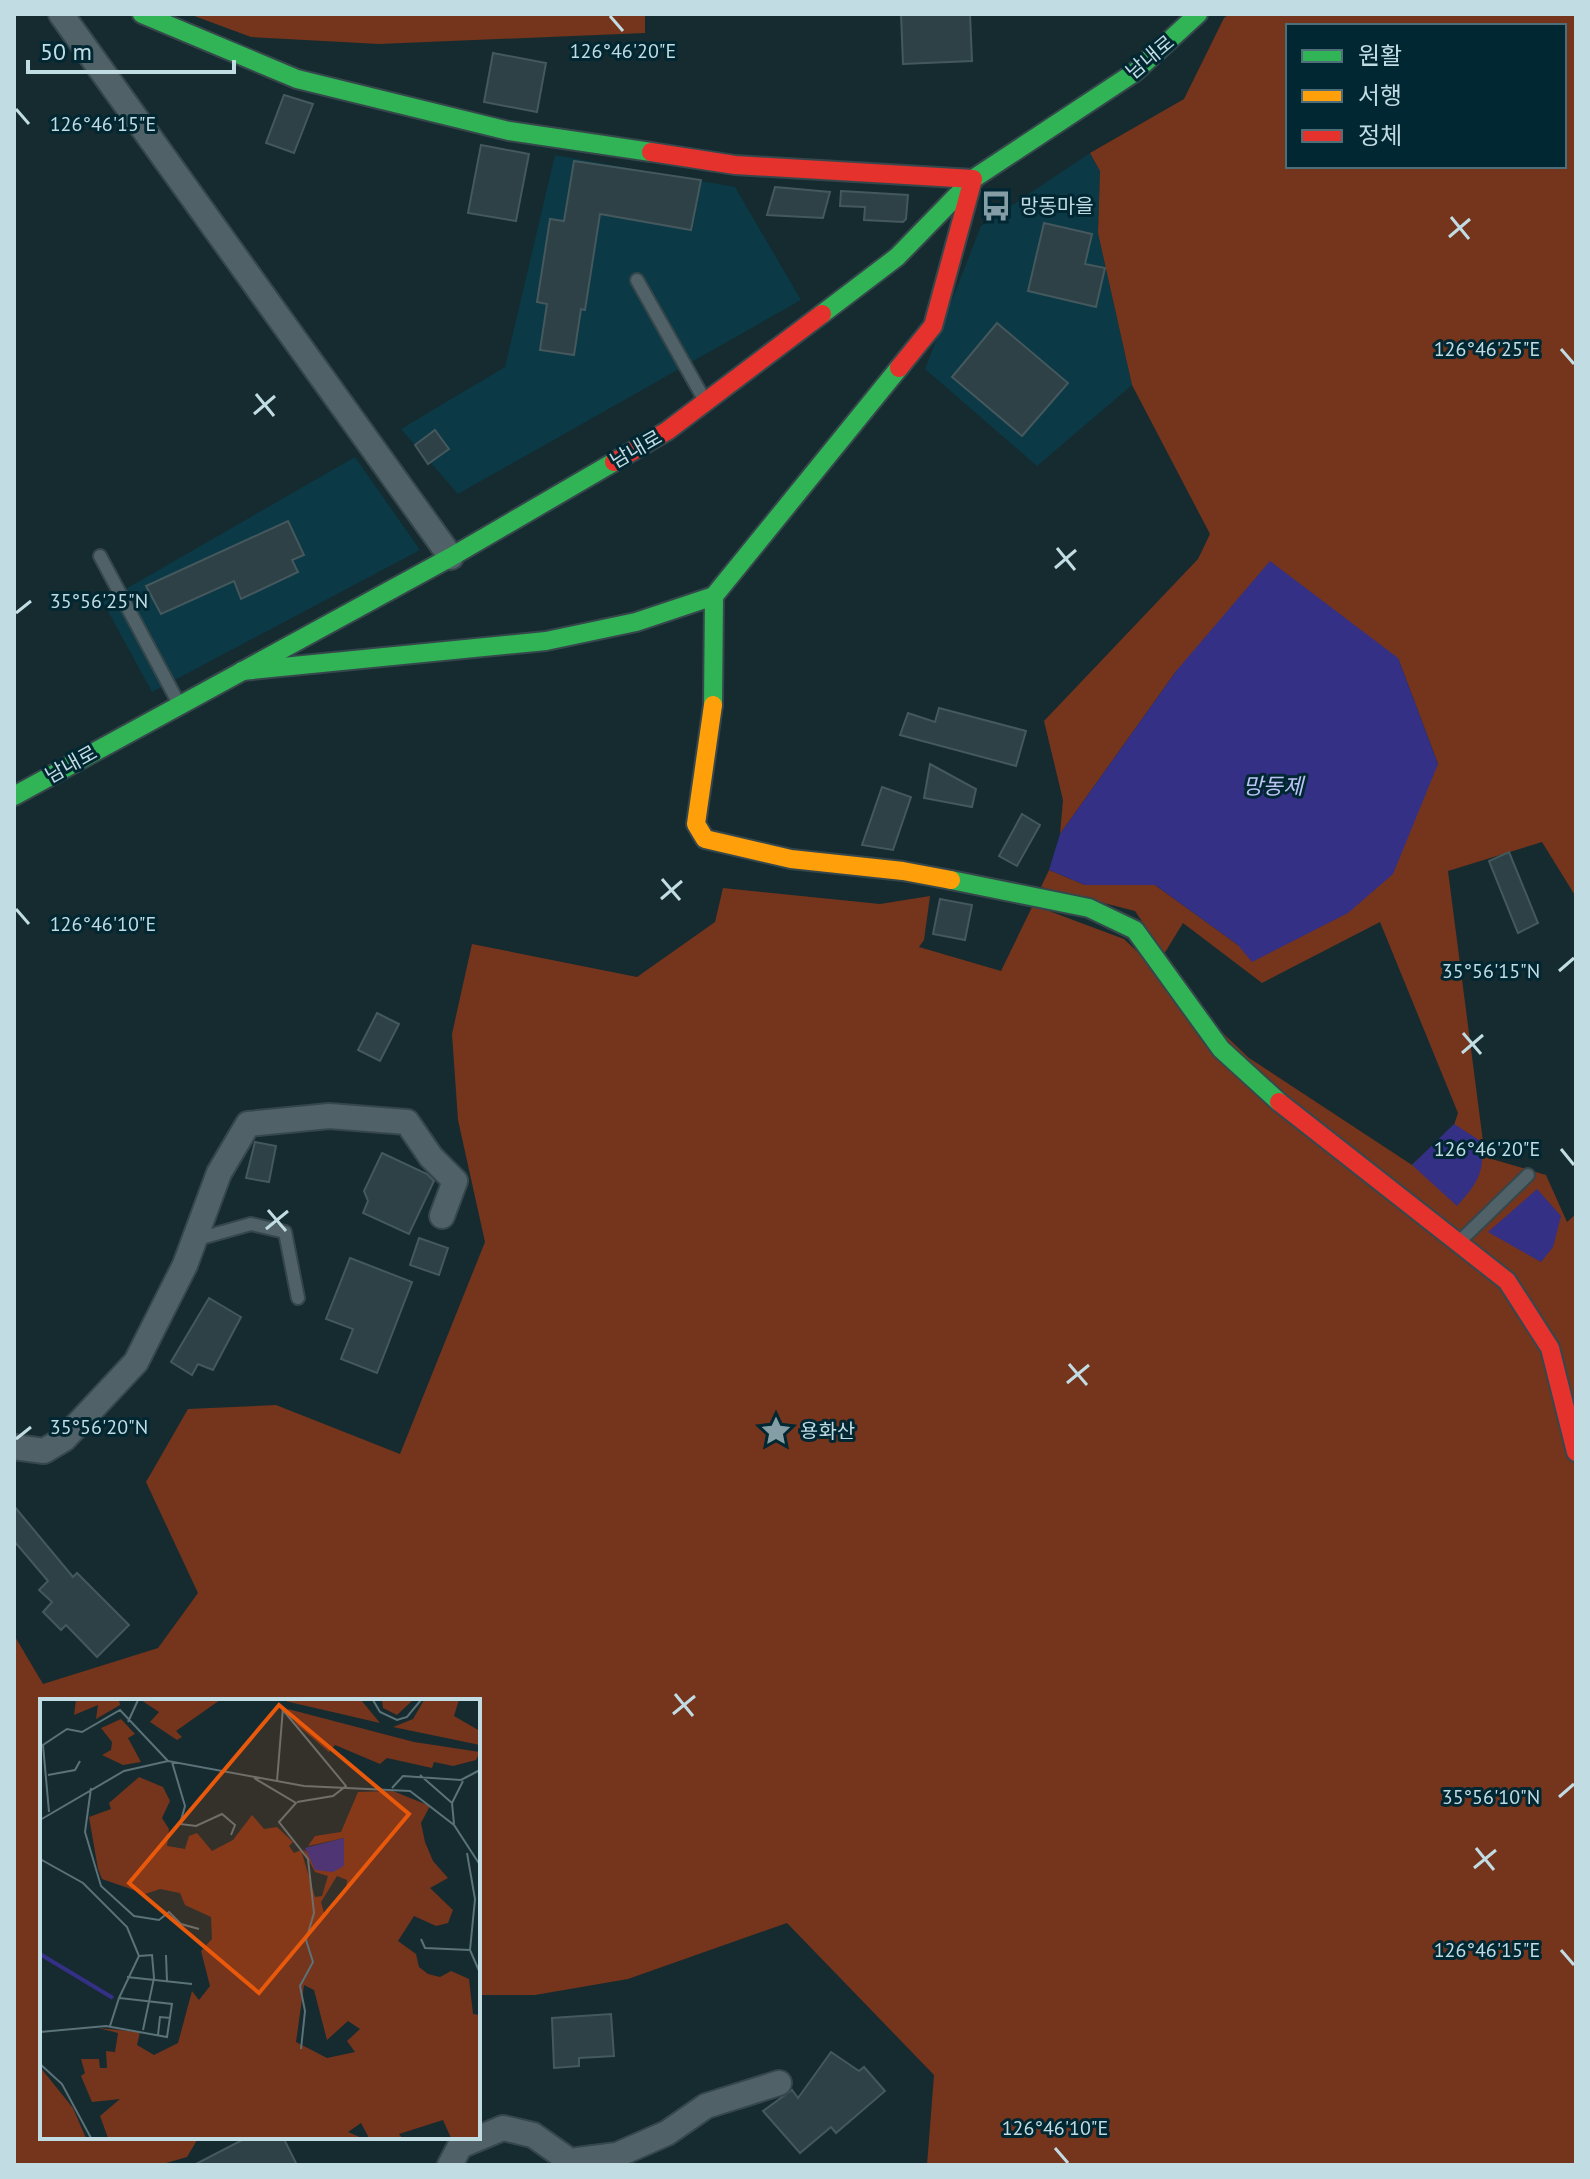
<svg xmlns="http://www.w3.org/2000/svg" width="1590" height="2179" font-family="'PT Sans','Noto Sans KR',sans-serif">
<rect width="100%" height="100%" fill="#152b30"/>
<g fill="#0b3945">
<polygon points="1090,153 1100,171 1098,233 1132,385 1037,466 925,369 981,226"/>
<polygon points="555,155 735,187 801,300 458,494 401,429 505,367"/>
<polygon points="355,457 420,550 152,692 103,602"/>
</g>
<g fill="#75341c" fill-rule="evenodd">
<polygon points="189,14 645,14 645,33 379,44 251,37"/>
<path d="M1229 14H1576V897L1542 842 1448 871 1485 1157 1546 1175 1567 1222 1576 1214V2165H927L934 2075 787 1923 628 1979 535 1995H478V1701H42V2137H199L187 2157 159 2165H14V1635L43 1684 158 1648 198 1593 146 1482 188 1409 276 1405 400 1454 485 1242 458 1120 452 1034 472 944 637 977 715 922 723 888 880 904 930 896 924 940 919 947 1001 971 1033 905 1124 939 1249 1058 1412 1165 1454 1125 1458 1113 1380 922 1262 983 1183 923 1164 954 1135 911 1041 887 1049 870 1085 885H1155L1238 945 1438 764 1398 658 1177 670 1060 834 1063 800 1044 721 1198 559 1210 534 1132 385 1098 233 1100 171 1090 153 1184 99 1224 18ZM1288 26H1564V166H1288Z"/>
</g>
<g fill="#343085">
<polygon points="1270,561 1398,658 1438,764 1393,874 1348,913 1252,962 1238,945 1155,885 1085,885 1049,870 1060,834 1177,670"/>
<path d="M1454 1124 1479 1140C1488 1169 1476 1185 1457 1206L1412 1165Z"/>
<polygon points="1537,1189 1561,1216 1553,1247 1541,1262 1488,1232"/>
</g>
<g fill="#2d4146" stroke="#44585d" stroke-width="2">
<polygon points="901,14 970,14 972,61 903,64"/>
<polygon points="493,53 546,63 537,112 484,102"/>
<polygon points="284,95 313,104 294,153 266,143"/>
<polygon points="481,145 529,154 516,221 468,213"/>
<polygon points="574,161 701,180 691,230 600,214 585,310 581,309 574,355 540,350 547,304 537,302 550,219 564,221"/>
<polygon points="775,187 830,192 823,218 767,215"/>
<polygon points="841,191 908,195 906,219 903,222 864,220 865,207 840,206"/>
<polygon points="1044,223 1092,234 1085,264 1105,268 1096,307 1028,291"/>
<polygon points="997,323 1068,383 1022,436 952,377"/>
<polygon points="435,430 449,449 428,464 415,445"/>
<polygon points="288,521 304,555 292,560 298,572 241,599 234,581 161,614 146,586"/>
<polygon points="939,708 1026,731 1016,766 900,735 908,713 935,722"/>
<polygon points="930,764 976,789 972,807 924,798"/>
<polygon points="882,787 911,797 893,850 862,845"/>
<polygon points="1022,814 1040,825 1017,866 999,856"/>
<polygon points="1509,852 1538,923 1518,933 1489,861"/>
<polygon points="940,899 972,905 965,940 933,934"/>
<polygon points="377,1013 399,1024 380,1061 358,1050"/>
<polygon points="255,1142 276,1146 269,1182 246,1178"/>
<polygon points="382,1153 427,1174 434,1181 409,1234 363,1213 368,1201 364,1191"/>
<polygon points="419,1238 448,1248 439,1275 410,1265"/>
<polygon points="350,1258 412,1282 377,1373 341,1359 353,1329 326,1319"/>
<polygon points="209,1298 241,1317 213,1370 198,1364 192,1375 171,1362"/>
<polygon points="14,1506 73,1577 77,1573 129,1625 97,1657 66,1625 61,1630 43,1612 52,1602 39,1590 48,1581 14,1541"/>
<polygon points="611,2014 614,2056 579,2058 579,2066 554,2068 552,2018"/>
<polygon points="831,2052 859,2071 864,2067 885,2091 836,2133 831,2127 800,2153 763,2111 792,2090 798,2098"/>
<polygon points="248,2137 283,2137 297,2165 194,2165"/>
</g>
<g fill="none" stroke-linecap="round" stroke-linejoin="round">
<g stroke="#36474c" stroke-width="16">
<g id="lane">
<polyline points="637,280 704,399"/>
<polyline points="100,556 178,702"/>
<polyline points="194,1240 251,1224 285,1232 298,1298"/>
<polyline points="1460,1241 1528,1175"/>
</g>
</g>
<g stroke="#36474c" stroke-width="28">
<g id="street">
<polyline points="61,14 451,557"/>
<polyline points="14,1447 44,1451 64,1439 136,1362 185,1265 219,1173 248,1124 329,1116 407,1122 431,1157 455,1181 442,1216"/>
<polyline points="450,2165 460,2146 503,2128 533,2135 570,2161 617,2155 667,2133 706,2106 779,2083"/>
</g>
</g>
<g stroke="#36474c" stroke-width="22">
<g id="fast">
<polyline points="142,14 297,79 509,131 651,152"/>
<polyline points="822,314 897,257 973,179 1135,72 1198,14"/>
<polyline points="714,596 899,368"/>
<polyline points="242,671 546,641 636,622 714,596 713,705"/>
<polyline points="14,796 451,557 614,462"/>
<polyline points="951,880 1089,908 1135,930 1221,1049 1279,1102"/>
</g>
</g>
<g stroke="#36474c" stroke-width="22">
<polyline id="slow" points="713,705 696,824 705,839 791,859 903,871 951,880"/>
</g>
<g stroke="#36474c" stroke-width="22">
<g id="jam">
<polyline points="651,152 735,165 973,179 933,326 899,368"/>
<polyline points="614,462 667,431 822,314"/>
<polyline points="1279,1102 1507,1281 1550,1348 1576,1452"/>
</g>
</g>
<use href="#lane" stroke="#506268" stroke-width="12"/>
<use href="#street" stroke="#506268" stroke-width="24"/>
<use href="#fast" stroke="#30b455" stroke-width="18"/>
<use href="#slow" stroke="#ff9f0a" stroke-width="18"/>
<use href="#jam" stroke="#e5322d" stroke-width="18"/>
</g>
<path fill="none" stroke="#c2dce4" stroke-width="3" d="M610 16 623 31M16 109 29 124M1451 217 1469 239M1449 237 1470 219M1561 349 1574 364M256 394 274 416M254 414 275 396M1057 548 1075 570M1055 568 1076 550M16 613 31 601M662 879 680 900M661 899 682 881M16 909 29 924M1559 971 1574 958M1463 1033 1481 1054M1462 1053 1483 1035M1561 1149 1574 1165M268 1210 286 1231M266 1229 288 1211M1069 1364 1087 1385M1067 1383 1089 1365M16 1439 31 1427M675 1694 693 1716M673 1714 695 1696M1559 1797 1574 1784M1476 1848 1494 1870M1474 1868 1496 1850M1561 1950 1574 1965M1055 2148 1068 2163"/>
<defs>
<g id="bus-bare" transform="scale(2.4)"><path d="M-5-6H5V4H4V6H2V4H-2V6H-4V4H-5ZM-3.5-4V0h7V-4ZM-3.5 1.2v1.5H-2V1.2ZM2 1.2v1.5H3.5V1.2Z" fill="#859ea5" stroke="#002732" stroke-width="2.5" paint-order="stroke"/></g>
<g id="sight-bare" transform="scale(2.4)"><path d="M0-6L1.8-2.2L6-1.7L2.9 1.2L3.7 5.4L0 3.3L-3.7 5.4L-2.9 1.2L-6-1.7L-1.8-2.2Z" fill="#859ea5" stroke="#002732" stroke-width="2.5" paint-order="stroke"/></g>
</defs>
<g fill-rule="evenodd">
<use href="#bus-bare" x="996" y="206"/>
<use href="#sight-bare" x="776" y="1431"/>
</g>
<g text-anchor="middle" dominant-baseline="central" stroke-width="6" stroke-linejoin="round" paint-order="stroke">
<g font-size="20" fill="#c2dce4" stroke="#002732">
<text transform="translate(1150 57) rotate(-40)">남내로</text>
<text transform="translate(636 449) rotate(-30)">남내로</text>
<text transform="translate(71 764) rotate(-29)">남내로</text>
</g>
<g font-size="20" fill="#c2dce4" stroke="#002732" text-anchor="start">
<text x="1020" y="206">망동마을</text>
<text x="800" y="1431">용화산</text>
</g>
<g font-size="22" font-style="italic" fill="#bdc3f5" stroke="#002732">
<text x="1273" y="786">망동제</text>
</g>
</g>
<g transform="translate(40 1699)">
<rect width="440" height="440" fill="#152b30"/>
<path d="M36 1H79L80 6 56 20 58 6 34 16ZM101 1H180L136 32 142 38 137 41 110 23 119 13ZM321 1 340 24 245 2 246 1ZM342 1H373L357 16 343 9ZM384 1H419L414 17 440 32V46L353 28 373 20ZM248 10 374 43 440 53 436 61 413 67 394 63 392 69 347 59 340 65 295 46 289 53 257 26ZM81 20 95 35 88 39 101 63 83 66 62 56 71 51 72 43 61 29ZM99 78 123 88 130 102 122 119 129 130 127 147 145 150 149 137 157 134 172 152 193 141 212 116 224 130 237 128 253 143 249 147 254 154 261 151 275 198 282 197 288 177 275 173 263 150 273 158 276 171 304 139 268 147 275 137 301 133 318 93 353 92 390 107 381 124 385 143 393 162 408 179 390 189 413 211 408 224 396 227 374 217 358 242 376 255 379 268 388 275 400 278 411 272 429 280 433 315 440 316V439H411L403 421 359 435 362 439H329L321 424 308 433 322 439H68L60 417 80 400 52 403 41 377 45 374 41 360H59L60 369H67L66 352 75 353 78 334 58 329 100 333 97 346 114 356 138 344 152 292 159 301 170 287 161 252 172 240 171 218 145 206 140 194 120 190 105 195 62 180 58 170 49 118 71 110 69 104ZM297 177 307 181 306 191 290 213 284 214 281 203ZM264 286 274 291 287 341 308 322 320 330 307 342 315 353 287 359 256 343ZM0 368 33 409 46 439H0Z" fill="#75341c" fill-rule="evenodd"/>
<path d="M304 139V167L293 173 275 171 265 149Z" fill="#343085"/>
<path fill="none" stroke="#343085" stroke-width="4" d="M0 255 73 299"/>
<path fill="none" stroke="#5a7278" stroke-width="2" d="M333 1 340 13 357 21 367 18 381 1M243 11 306 87 293 97 257 103M88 23 98 1M132 63 145 107 140 125 156 127 182 115 195 126 191 136M8 76 35 71 40 62M380 76 412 104M214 79 256 104 239 123 268 160 274 214 266 241 273 263 260 287 265 312 261 350M237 82 243 9M51 89 45 133 61 187 94 217 119 221 129 213 141 225 159 230M352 89 363 77 421 81 440 71M9 113 3 46 27 30 42 33 80 11 128 62M0 121 84 72 128 62 264 87 370 92 414 126 440 166M414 125 412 104 423 82M427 154 435 200 430 251 440 274M0 160 43 184 87 228 99 257 79 299 132 305 127 338 66 327 0 333M381 240 385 249 430 251M126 256 127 282M99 257 112 256 114 279 103 331M87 278 152 285M70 327 79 299M118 336 120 318 131 319M0 365 22 385 51 439"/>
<path fill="#e8590c" fill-opacity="0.15" stroke="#e8590c" stroke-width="4" d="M239 6 369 115 219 294 89 184Z"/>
<rect width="440" height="440" fill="none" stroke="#c2dce4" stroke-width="4"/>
</g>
<g font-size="20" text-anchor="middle" fill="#c2dce4" stroke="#002732" stroke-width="6" stroke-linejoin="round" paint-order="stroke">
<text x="623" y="58">126°46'20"E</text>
<text x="103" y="131">126°46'15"E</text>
<text x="1487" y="356">126°46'25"E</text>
<text x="99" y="608">35°56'25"N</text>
<text x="103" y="931">126°46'10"E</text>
<text x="1491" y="978">35°56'15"N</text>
<text x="1487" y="1156">126°46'20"E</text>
<text x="99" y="1434">35°56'20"N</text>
<text x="1491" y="1804">35°56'10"N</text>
<text x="1487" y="1957">126°46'15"E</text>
<text x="1055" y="2135">126°46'10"E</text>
</g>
<rect width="1590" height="2179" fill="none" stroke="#c2dce4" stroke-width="32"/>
<rect x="1286" y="24" width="280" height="144" fill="#002732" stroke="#4e6f79" stroke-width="2"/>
<rect x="1302" y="50" width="40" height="12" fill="#30b455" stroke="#4e6f79" stroke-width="2"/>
<text x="1358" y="64" font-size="24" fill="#c2dce4">원활</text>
<rect x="1302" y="90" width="40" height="12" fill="#ff9f0a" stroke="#4e6f79" stroke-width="2"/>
<text x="1358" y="104" font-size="24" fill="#c2dce4">서행</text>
<rect x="1302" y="130" width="40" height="12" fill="#e5322d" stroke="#4e6f79" stroke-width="2"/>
<text x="1358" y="144" font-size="24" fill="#c2dce4">정체</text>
<path d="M28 60v12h206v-12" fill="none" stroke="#c2dce4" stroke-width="4"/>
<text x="40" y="60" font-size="24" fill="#c2dce4" stroke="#002732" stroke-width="6" paint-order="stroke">50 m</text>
</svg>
